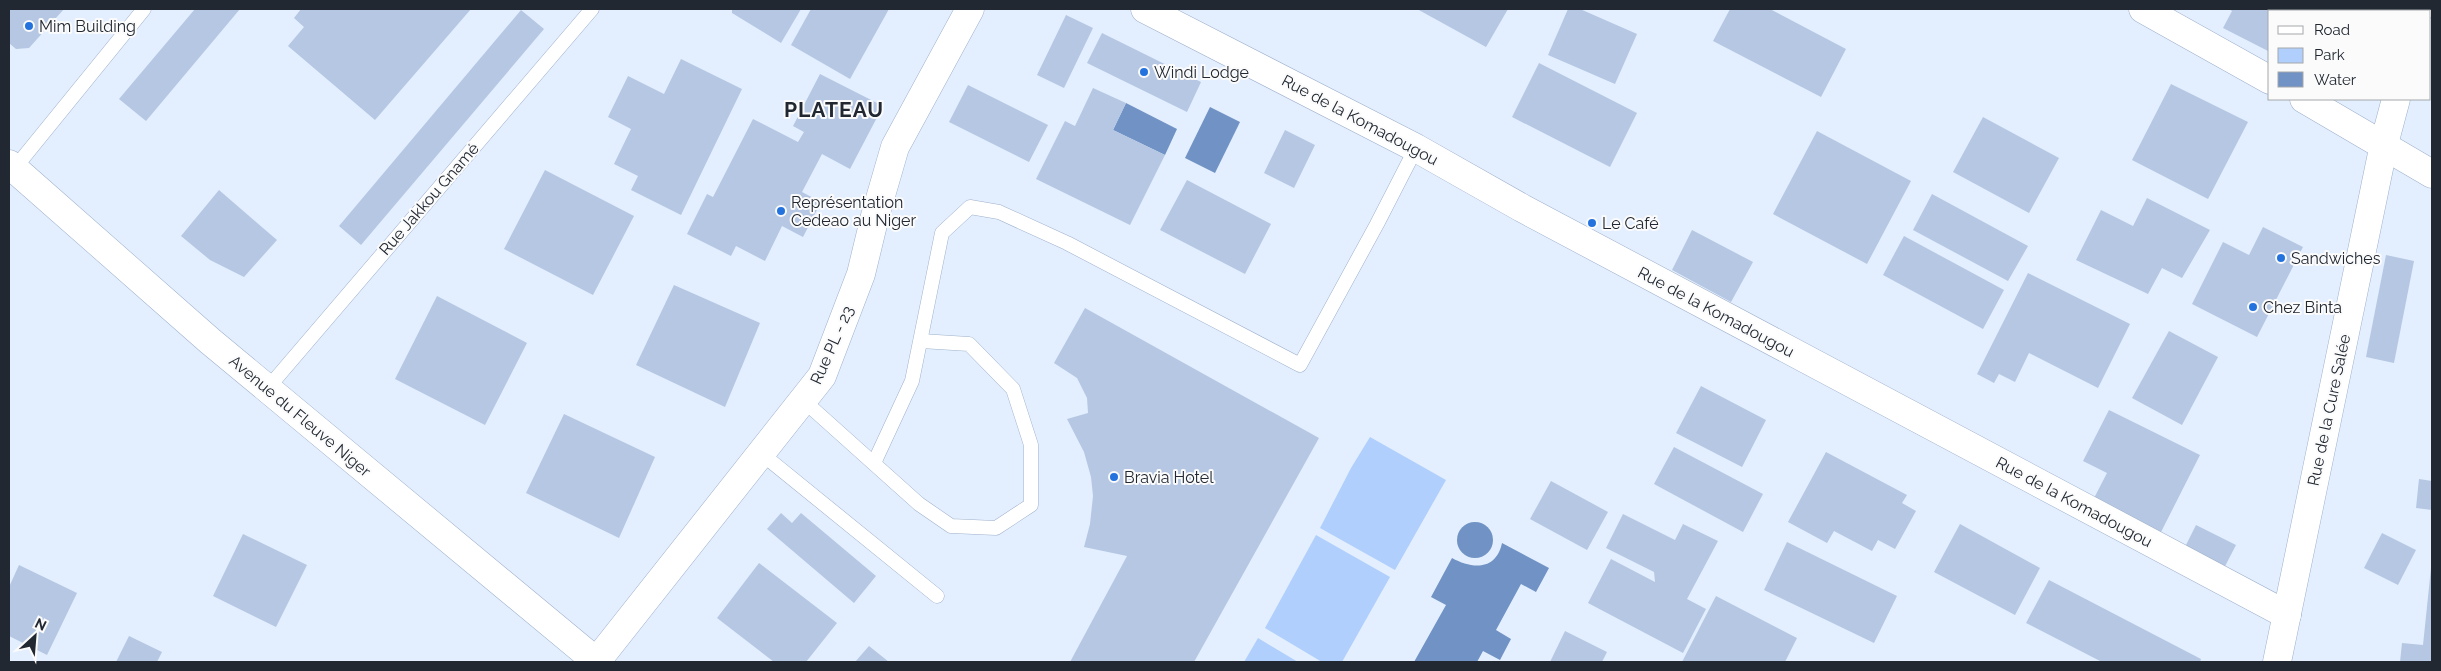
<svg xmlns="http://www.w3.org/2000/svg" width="2441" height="671" font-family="Raleway,sans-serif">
<rect width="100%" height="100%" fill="#e3efff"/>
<g fill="#b0cffc">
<polygon points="1370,437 1446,480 1395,570 1320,528 1351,468"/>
<polygon points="1316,535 1390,577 1342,662 1322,662 1265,628"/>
<polygon points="1258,638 1298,662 1244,662"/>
</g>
<g fill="#7092c4">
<polygon points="1126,103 1177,129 1165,155 1113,130"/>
<polygon points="1210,107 1240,122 1215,173 1185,158"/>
<circle cx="1475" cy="540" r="18"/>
<path d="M1502 543 1549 568 1536 592 1521 584 1496 630 1511 639 1500 660 1483 651 1477 662H1414L1446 605 1431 597 1452 558C1472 569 1496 571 1502 543Z"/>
</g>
<g fill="#b5c7e2">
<polygon points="9,9 64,9 29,48 16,49 9,43"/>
<polygon points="195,9 240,9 146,121 119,99"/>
<polygon points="301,9 471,9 375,120 288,46 304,27 294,18"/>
<polygon points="732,9 801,9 781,43 732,13"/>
<polygon points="811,9 889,9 850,79 791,45"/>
<polygon points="1417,9 1508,9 1486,47"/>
<polygon points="1568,9 1580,9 1637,34 1615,84 1548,55"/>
<polygon points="1730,9 1770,9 1846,49 1821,97 1713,41"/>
<polygon points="2229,9 2290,9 2289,11 2270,11 2268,51 2223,28 2232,11"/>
<polygon points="521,10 544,29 361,245 339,226"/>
<polygon points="1066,15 1093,28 1064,88 1037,75"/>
<polygon points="1102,33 1201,82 1187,112 1087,63"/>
<polygon points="681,59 742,89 681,215 631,190 638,176 614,164 631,129 608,117 628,76 664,94"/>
<polygon points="1539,63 1637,113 1610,167 1512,117"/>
<polygon points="820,74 883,106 850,169 822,154 802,192 821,202 803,237 782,226 765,261 736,246 731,256 687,234 707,194 713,197 753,119 798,142 804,132 793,126"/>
<polygon points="2171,84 2248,122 2208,199 2132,160"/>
<polygon points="968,85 1048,125 1029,162 949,122"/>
<polygon points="1093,88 1126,103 1113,130 1165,155 1130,225 1036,179 1065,121 1075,126"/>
<polygon points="1983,117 2059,158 2029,213 1953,172"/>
<polygon points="1285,130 1315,145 1294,188 1264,173"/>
<polygon points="1817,131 1911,181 1867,264 1773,214"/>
<polygon points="545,170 634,216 593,295 504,249"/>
<polygon points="1187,180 1271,224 1245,274 1160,230"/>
<polygon points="219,190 277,240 244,277 210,260 181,236"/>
<polygon points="1932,194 2028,246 2008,281 1913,230"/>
<polygon points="2147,198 2210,230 2182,278 2162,268 2148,294 2076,260 2101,210 2133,226"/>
<polygon points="2263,227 2303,247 2257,337 2192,304 2223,242 2249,255"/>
<polygon points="1692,230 1753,262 1731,302 1672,270"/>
<polygon points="1904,236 2004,290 1983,329 1883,275"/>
<polygon points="2386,255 2414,261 2394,363 2366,357"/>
<polygon points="2028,273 2130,324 2098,388 2029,353 2015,382 1999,374 1994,383 1977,374"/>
<polygon points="674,285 760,323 725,407 636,365"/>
<polygon points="437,296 527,343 485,425 395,379"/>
<polygon points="1085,308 1319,438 1194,662 1070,662 1127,556 1084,547 1090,524 1093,496 1091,477 1084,452 1067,419 1088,413 1087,398 1077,378 1054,363"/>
<polygon points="2169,331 2218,357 2182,425 2132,398"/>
<polygon points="1701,386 1766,420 1742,467 1676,433"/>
<polygon points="2109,410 2200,455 2159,536 2092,502 2107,473 2083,461"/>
<polygon points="564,414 655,457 619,538 526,493"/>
<polygon points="1674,447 1763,494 1743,532 1654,484"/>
<polygon points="1826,452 1907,495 1902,503 1916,511 1895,549 1878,540 1872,551 1834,531 1827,543 1788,522"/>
<polygon points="2419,479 2432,481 2432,510 2416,508"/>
<polygon points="1551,481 1608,512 1587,550 1530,519"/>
<polygon points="781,513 792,523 801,513 876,576 854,603 767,529"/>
<polygon points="1623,514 1675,540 1683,524 1718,541 1687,599 1706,609 1683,653 1588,603 1611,559 1655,582 1654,572 1606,548"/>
<polygon points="1960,524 2040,568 2015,615 1934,572"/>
<polygon points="2196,525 2236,545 2221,574 2182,553"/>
<polygon points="2382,533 2416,550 2398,585 2364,568"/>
<polygon points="243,534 307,565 276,627 213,596"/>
<polygon points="1787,542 1897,596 1874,643 1764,590"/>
<polygon points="759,563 837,623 806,662 774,662 717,618"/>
<polygon points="19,565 77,593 47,655 9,636 9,587"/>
<polygon points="2431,568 2432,662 2400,662 2402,643 2423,645"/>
<polygon points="2049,580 2201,659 2200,662 2102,662 2026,623"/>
<polygon points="1716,596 1797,638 1785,662 1682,662"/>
<polygon points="1565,631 1607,652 1602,662 1550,662"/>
<polygon points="129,636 162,652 157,662 116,662"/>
<polygon points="869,646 889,662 855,662"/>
</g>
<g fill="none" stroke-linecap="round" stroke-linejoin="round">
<g stroke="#9fb1cb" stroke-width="15">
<g id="service">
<polyline points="14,169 144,9"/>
<polyline points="267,389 592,9"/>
<polyline points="804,401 919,504 951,526 996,528 1031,505 1031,445 1013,389 969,344 921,341"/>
<polyline points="762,454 937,596"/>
<polyline points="874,463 912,381 942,233 970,207 999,212 1067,243 1300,365 1377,224 1416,148"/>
</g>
</g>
<g stroke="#9fb1cb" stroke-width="29">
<g id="minor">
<polyline points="1145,9 1416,148 1522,208 2287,615"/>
<polyline points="2143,9 2270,80"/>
<polyline points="2418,11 2419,9"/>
<polyline points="2304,99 2432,174"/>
<polyline points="596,662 822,376 861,274 875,216 895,147 970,9"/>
<polyline points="2277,662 2384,144 2396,99"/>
</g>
</g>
<g stroke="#9fb1cb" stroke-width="29">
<polyline id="tertiary" points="9,164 210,341 597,662"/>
</g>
<use href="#service" stroke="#fff" stroke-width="14"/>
<use href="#minor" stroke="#fff" stroke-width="28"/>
<use href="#tertiary" stroke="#fff" stroke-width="28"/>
</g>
<g fill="#2472dd" stroke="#fbfbfb" stroke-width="2">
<circle cx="29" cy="26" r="5"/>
<circle cx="1144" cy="72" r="5"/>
<circle cx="781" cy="211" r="5"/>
<circle cx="1592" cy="223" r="5"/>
<circle cx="2281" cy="258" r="5"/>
<circle cx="2253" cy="307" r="5"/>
<circle cx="1114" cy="477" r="5"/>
</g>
<g text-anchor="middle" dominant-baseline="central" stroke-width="4" stroke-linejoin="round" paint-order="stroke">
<g font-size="16" fill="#212832" stroke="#fbfbfb" text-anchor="start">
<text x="39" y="26">Mim Building</text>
<text x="1154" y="72">Windi Lodge</text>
<text x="791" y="202">Représentation<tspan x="791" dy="18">Cedeao au Niger</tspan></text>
<text x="1602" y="223">Le Café</text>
<text x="2291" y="258">Sandwiches</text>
<text x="2263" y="307">Chez Binta</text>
<text x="1124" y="477">Bravia Hotel</text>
</g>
<g font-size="16" fill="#212832" stroke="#fbfbfb">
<text transform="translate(1360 120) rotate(28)">Rue de la Komadougou</text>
<text transform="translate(429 199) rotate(-49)">Rue Jakkou Gnamé</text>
<text transform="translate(1716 312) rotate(28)">Rue de la Komadougou</text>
<text transform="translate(832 345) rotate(-66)">Rue PL - 23</text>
<text transform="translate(2329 410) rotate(-78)">Rue de la Cure Salée</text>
<text transform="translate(300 416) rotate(40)">Avenue du Fleuve Niger</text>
<text transform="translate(2074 502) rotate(28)">Rue de la Komadougou</text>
</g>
<g font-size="21" font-weight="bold" letter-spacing="1" fill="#212832" stroke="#fbfbfb">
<text x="834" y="109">PLATEAU</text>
</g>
</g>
<rect width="2441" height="671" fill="none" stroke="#212832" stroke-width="20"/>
<rect x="2268" y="10" width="162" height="90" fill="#fbfbfb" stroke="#a4a7ab"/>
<rect x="2278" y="26" width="25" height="8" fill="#ffffff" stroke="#a4a7ab"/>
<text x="2314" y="35" font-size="15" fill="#212832">Road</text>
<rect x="2278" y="48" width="25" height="15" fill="#b0cffc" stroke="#a4a7ab"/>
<text x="2314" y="60" font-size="15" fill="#212832">Park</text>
<rect x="2278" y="72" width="25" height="15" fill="#7092c4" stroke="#a4a7ab"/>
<text x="2314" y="85" font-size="15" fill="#212832">Water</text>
<g transform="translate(35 636) rotate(26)" stroke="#fbfbfb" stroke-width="4" paint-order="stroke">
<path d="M0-4L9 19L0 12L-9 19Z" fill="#212832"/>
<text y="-8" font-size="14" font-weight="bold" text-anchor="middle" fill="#212832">N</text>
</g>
</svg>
